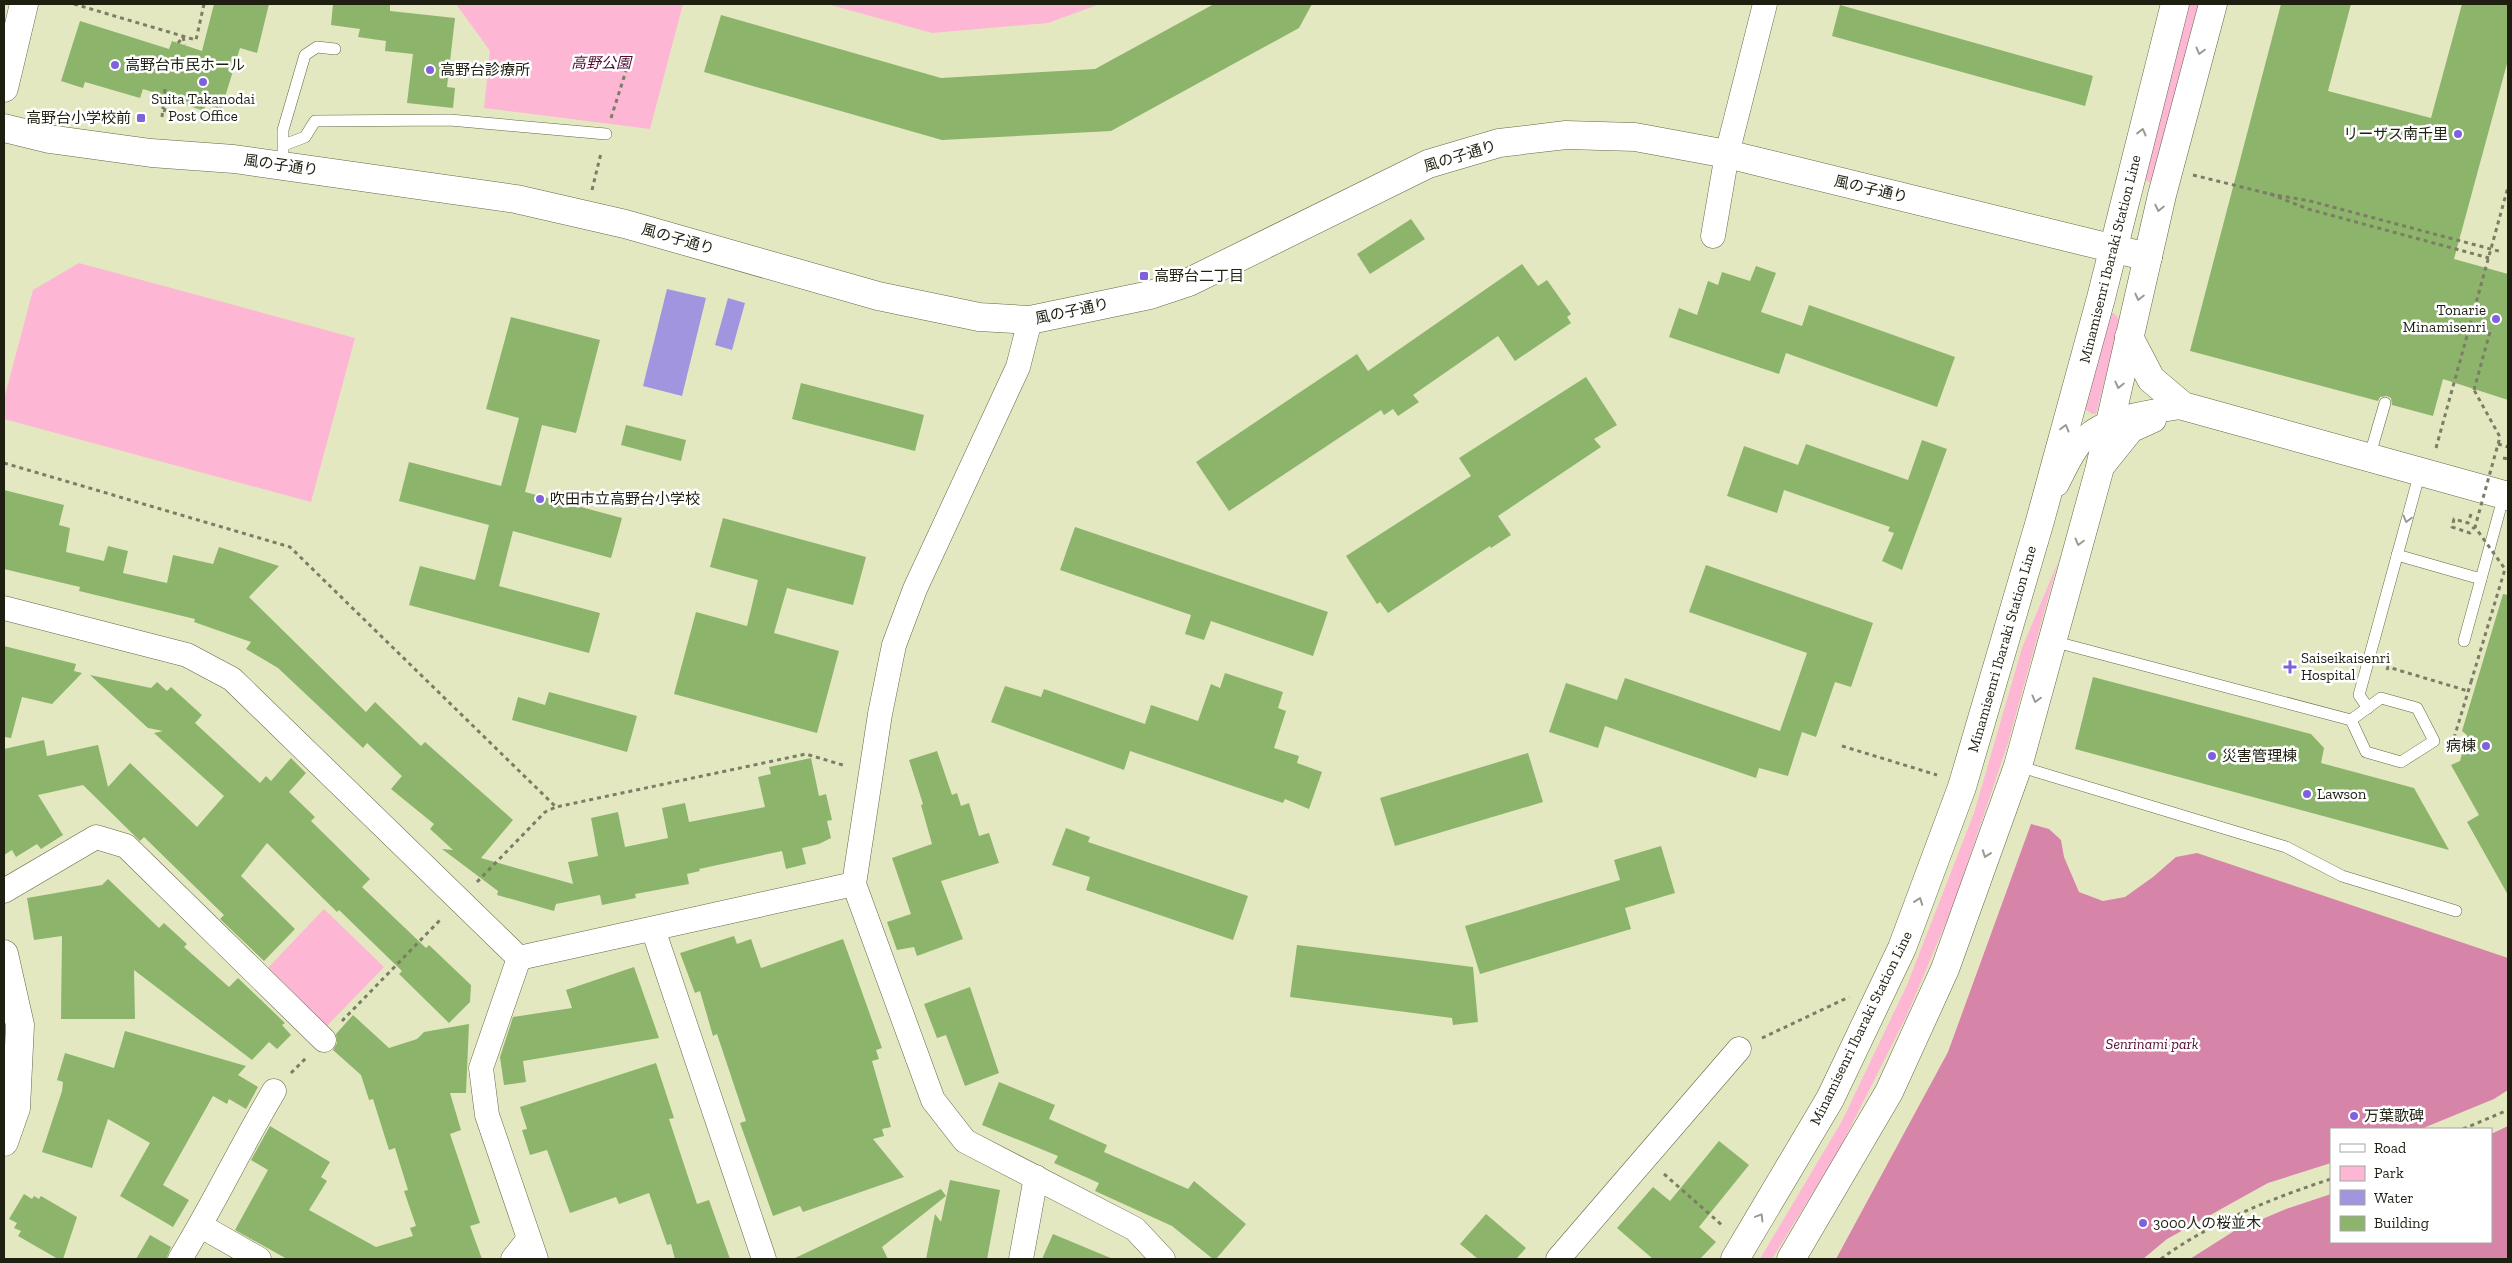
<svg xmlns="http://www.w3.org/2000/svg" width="2512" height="1263" font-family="'Zilla Slab','Noto Sans JP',serif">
<rect width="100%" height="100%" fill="#e4e8c1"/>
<g fill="#fdb7d5">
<polygon points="456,4 683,4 650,129 484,108 490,51"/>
<polygon points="827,4 1100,4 1048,23 932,33"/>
<polygon points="2188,4 2198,4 2152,181 2148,182 2144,178"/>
<polygon points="79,263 355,338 311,502 4,419 4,399 33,290"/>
<polygon points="2110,313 2114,313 2120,320 2096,414 2092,414 2085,409"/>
<polygon points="2058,562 2008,743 1953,906 1907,1015 1838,1152 1772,1259 1760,1259 1842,1121 1907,985 1974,813 2022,648"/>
<polygon points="324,909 384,967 325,1028 265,971"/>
</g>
<g fill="#d685a9">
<polygon points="2031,824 2049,829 2061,840 2064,857 2079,892 2103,901 2125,897 2153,877 2176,857 2197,853 2508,958 2508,1090 2494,1099 2421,1129 2331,1129 2331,1163 2268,1183 2167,1239 2143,1259 1836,1259 1948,1052"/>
<polygon points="2508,1126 2508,1259 2190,1259 2234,1231 2286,1209 2331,1194 2331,1242 2491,1242 2491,1134"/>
</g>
<g fill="#a295e0">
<polygon points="667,289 706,298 682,396 643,386"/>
<polygon points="728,298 745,303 732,350 715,345"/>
</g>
<g fill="#8db46b">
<polygon points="214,4 269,4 257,53 240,48 221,110 206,104 204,111 184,104 184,102 143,89 140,98 85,82 83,88 61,81 80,21 169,49 172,41 202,51"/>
<polygon points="333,4 390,4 390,11 455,18 447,87 455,88 453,108 407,103 413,54 385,51 386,41 358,37 360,29 331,25"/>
<polygon points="1214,4 1312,4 1299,28 1111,131 942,140 704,72 721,15 941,78 1095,69"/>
<polygon points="2281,4 2351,4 2328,91 2431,118 2462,4 2508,4 2508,60 2454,259 2508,274 2508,400 2443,379 2433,416 2392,405 2391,398 2387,396 2380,397 2378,401 2190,351"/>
<polygon points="1840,5 2093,76 2085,106 1832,36"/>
<polygon points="1411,219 1425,239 1370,274 1357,254"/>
<polygon points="1522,264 1538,286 1547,280 1571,314 1567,317 1571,323 1515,361 1498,336 1413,395 1419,402 1398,416 1393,409 1384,415 1381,410 1229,511 1196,462 1357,354 1368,371"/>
<polygon points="1756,266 1776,273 1761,312 1802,326 1809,305 1955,357 1937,407 1786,353 1779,374 1669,337 1679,308 1697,315 1708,281 1718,285 1722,272 1750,281"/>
<polygon points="511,317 600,340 576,433 542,425 525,492 622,518 611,558 513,531 499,586 600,613 589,653 409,605 420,566 475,580 489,525 399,501 409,462 501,486 519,418 486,409"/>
<polygon points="1586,377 1617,425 1594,439 1601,447 1498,516 1511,535 1491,548 1490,546 1388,613 1380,602 1377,604 1346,556 1471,476 1459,458"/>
<polygon points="801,383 924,415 915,451 792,419"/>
<polygon points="626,425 686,440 681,461 621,445"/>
<polygon points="1922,440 1947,449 1902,570 1882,561 1894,533 1888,531 1890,527 1784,490 1777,513 1727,496 1744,446 1798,465 1806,444 1908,480"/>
<polygon points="4,490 64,505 59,525 70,528 66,552 104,561 108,546 128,551 123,573 167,583 173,555 213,564 219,547 279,566 249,597 366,712 375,702 421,746 425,742 513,820 481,858 573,884 568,862 598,856 591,818 618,812 625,847 668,838 662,808 685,803 689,822 765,807 758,777 771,774 769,767 811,758 819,796 826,794 832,820 827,821 831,838 819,844 802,848 806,864 786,869 782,851 699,869 700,871 687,874 689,884 635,894 636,898 602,905 600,895 556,904 554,911 497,895 498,891 442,849 453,850 430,829 434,824 391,789 402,776 367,743 363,748 278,668 246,649 251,642 194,622 195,619 79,591 80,587 4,569"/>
<polygon points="723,518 866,557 853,605 787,588 774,633 839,651 817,733 674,694 696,612 747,626 758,580 710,567"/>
<polygon points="1075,527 1328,612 1313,656 1211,621 1204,640 1185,634 1191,615 1060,570"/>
<polygon points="1706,565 1873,623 1851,687 1835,682 1816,737 1802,732 1788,776 1759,768 1756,778 1605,726 1598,748 1549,732 1566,683 1617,700 1625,678 1780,731 1807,653 1689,612"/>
<polygon points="2503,594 2508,595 2508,895 2467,822 2479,815 2451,765 2460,761 2467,735 2462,731"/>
<polygon points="4,646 76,664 74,671 82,673 52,704 22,697 11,738 4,737"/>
<polygon points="1225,673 1283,692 1278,708 1286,711 1274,748 1299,756 1297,763 1322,772 1309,809 1285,799 1283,803 1130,751 1124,770 991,722 1005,686 1041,697 1044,689 1145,724 1151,705 1198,721 1211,684 1220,688"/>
<polygon points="90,675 151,688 157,682 167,691 171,687 202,715 195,723 260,783 266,776 271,781 291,758 306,773 289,792 315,817 311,821 370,879 362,887 426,948 429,945 471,985 470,1002 449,1023 399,974 402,971 339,910 337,912 267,843 241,876 295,929 264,961 220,919 224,915 144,837 140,841 83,785 38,795 63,835 41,849 37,844 16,857 12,850 4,855 4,749 44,740 47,756 98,745 108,787 130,763 197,827 224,796 154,733 163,731 148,728"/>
<polygon points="2093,677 2311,734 2324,748 2321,763 2414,788 2449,850 2075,749"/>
<polygon points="549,692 637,716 627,752 512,720 518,697 545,705"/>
<polygon points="937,751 952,795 957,793 961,806 969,803 979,836 989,833 999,863 941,881 963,939 917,956 914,947 897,950 887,922 911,914 892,858 932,844 921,805 923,804 909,760"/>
<polygon points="1528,753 1543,802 1395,846 1380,798"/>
<polygon points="1066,828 1090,837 1088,842 1248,896 1233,940 1086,890 1090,877 1052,865"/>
<polygon points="1661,846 1675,893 1625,908 1631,929 1480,974 1465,926 1620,880 1614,860"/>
<polygon points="108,879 159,928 164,923 187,944 184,947 229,987 238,978 285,1023 282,1025 291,1035 277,1049 269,1042 252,1060 134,970 135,1019 61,1019 62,936 34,940 27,898 102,885"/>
<polygon points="734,936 737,944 751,939 761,968 843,939 882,1048 876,1050 879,1059 872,1061 891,1127 882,1129 884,1136 873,1139 904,1177 803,1212 800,1206 773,1216 740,1123 746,1121 717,1034 713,1036 700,991 695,993 680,953"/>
<polygon points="1297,945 1473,967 1478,1022 1453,1025 1452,1018 1290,997"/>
<polygon points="634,967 659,1038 523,1061 526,1082 504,1085 500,1057 513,1017 572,1008 566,990"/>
<polygon points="970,987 999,1073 965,1086 946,1035 937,1038 924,1004"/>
<polygon points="353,1015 389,1048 417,1039 424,1032 469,1024 466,1093 450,1093 461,1130 450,1134 480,1223 470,1226 482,1259 287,1259 235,1230 268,1170 251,1160 270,1126 330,1162 321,1177 327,1181 309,1210 376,1247 413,1236 410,1228 416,1226 404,1191 408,1190 395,1148 389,1150 373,1099 369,1100 361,1075 333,1050 337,1043 336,1034"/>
<polygon points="125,1031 246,1066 238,1075 258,1087 246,1109 229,1099 227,1104 213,1096 163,1185 189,1200 173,1227 120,1196 150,1143 108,1119 92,1168 42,1152 62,1091 63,1082 57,1080 65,1053 114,1068"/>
<polygon points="656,1063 674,1118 669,1119 697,1204 709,1200 730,1259 675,1259 671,1244 667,1245 649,1193 619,1204 616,1197 570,1213 547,1150 530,1155 522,1130 527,1129 520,1107"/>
<polygon points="999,1082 1055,1105 1049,1119 1107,1145 1104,1152 1188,1189 1194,1181 1246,1224 1216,1259 1213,1259 1172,1226 1095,1191 1099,1183 1054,1163 1058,1156 982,1125"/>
<polygon points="1719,1141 1749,1165 1699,1227 1716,1242 1700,1259 1653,1259 1617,1228 1653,1187 1670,1201"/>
<polygon points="950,1180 1000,1190 987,1259 926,1259 935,1214 941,1222"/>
<polygon points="941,1189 946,1196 882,1247 888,1259 793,1259"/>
<polygon points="24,1194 32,1199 34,1196 39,1199 41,1196 77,1217 63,1259 58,1259 18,1236 21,1231 14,1228 17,1223 9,1219"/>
<polygon points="1486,1214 1526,1248 1516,1259 1478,1259 1460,1244"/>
<polygon points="1053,1234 1113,1259 1042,1259"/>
<polygon points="150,1235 171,1247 166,1259 136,1259"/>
</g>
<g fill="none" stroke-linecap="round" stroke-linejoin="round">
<g stroke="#646744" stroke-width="12">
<g id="service">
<polyline points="284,145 305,137 315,121 450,120 606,134"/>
<polyline points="283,151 283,130 305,55 317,47 335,49"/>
<polyline points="2369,458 2385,403"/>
<polyline points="2397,555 2481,579"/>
<polyline points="2052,641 2351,720"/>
<polyline points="2464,641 2504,495"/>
<polygon points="2381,698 2417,708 2434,741 2401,762 2366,752 2351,720"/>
<polyline points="2368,708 2359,695 2420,472"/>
<polyline points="2018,766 2286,847 2342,876 2456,911"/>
</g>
</g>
<g stroke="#646744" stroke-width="25">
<g id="minor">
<polyline points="1713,236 1727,154 1765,4"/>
<polyline points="1030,320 1018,367 915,589 894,645 880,714 854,884 933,1100 965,1141 1135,1229 1163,1259"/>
<polyline points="2099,471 2132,430 2154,420"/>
<path d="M2057 484C2065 469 2073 449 2085 438 2109 415 2152 413 2183 406"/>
<polyline points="4,608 187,655 232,679 519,958"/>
<polyline points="4,891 96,837 126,846 324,1040"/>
<polyline points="653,929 764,1259"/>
<polyline points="519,958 854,884"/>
<polyline points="519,958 481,1068 487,1115 536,1259"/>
<polyline points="201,1226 259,1259"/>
<path d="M180 1259C214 1204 241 1146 274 1091"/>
<polyline points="513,1259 528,1240"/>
<polyline points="1021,1259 1036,1177"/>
<polyline points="1558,1259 1739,1049"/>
</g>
</g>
<g stroke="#646744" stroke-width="29">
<g id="tertiary">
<polyline points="4,88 24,4"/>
<polyline points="4,128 49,139 151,153 234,159 516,199 625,224 878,296 979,317 1030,320 1150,295 1189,282 1428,164 1499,143 1566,135 1635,137 1727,154 2148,257"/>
<polyline points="2129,337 2151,379 2183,406 2508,496"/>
<polyline points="4,954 20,1025 16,1108 4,1142"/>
</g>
</g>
<g stroke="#646744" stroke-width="29">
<g id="secondary">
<polyline points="1735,1259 1830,1099 1902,948 1962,787 2040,521 2101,298 2175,4"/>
<polyline points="1791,1259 1889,1092 1945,969 2018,766 2099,471 2162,195 2213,4"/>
</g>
</g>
<g stroke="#7b7d64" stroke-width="3" stroke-dasharray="4 4" stroke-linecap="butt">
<polyline points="74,4 196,40 204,4"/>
<polyline points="183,37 185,45"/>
<polyline points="178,43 183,37"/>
<polyline points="164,112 172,91"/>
<polyline points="162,117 165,89"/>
<polyline points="611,118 632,52"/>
<polyline points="2193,175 2270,194 2308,209 2489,258"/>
<polyline points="592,190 601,153"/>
<polyline points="2474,390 2491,328"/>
<polyline points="2498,444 2508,447"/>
<polyline points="2436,448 2508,187"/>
<polyline points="2503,458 2508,459"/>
<polyline points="4,463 290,547 556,807 806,754 846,766"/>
<polyline points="2471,514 2468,523 2454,519 2452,527 2470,533 2474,527"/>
<polyline points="2387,670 2388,667 2468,691"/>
<polyline points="2454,738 2471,682"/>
<polyline points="1842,746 1937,775"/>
<polyline points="477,882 545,812 556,807"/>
<polyline points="342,1021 442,918"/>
<polyline points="1762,1038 1849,997"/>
<polyline points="291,1073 306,1058"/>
<polyline points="2463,1129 2508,1110"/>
<polyline points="1664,1174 1723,1226"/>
<path d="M2161 1259C2207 1224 2275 1197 2331 1179"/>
</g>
<use href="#service" stroke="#fff" stroke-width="11"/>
<use href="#minor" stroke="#fff" stroke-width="24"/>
<use href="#tertiary" stroke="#fff" stroke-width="28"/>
<use href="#secondary" stroke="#fff" stroke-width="28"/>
<g stroke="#7b7d64" stroke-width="3" stroke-dasharray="4 4" stroke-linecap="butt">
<polyline points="2270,194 2310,201 2502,252"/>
<polyline points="2471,682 2505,569 2475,527 2500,437 2474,390"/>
</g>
</g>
<defs><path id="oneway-chevron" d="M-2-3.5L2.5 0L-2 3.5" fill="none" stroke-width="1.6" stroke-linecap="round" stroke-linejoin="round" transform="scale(1.25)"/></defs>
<g stroke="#9a9a94">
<use href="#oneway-chevron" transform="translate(2200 51) rotate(105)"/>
<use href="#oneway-chevron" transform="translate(2142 132) rotate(-76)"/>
<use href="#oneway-chevron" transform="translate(2159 208) rotate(103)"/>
<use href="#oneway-chevron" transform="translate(2139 297) rotate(103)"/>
<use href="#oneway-chevron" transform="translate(2119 385) rotate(103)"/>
<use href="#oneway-chevron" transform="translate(2065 428) rotate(-75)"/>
<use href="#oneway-chevron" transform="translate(2407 519) rotate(105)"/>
<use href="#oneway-chevron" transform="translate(2079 542) rotate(105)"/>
<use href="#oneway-chevron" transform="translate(2036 699) rotate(105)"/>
<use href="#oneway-chevron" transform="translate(1986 854) rotate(110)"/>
<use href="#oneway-chevron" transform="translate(1919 901) rotate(-70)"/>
<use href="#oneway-chevron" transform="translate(1760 1217) rotate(-59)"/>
</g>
<g fill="#8061dc" stroke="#fff" stroke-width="2">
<circle cx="115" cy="65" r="5"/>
<circle cx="430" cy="70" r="5"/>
<circle cx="203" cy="82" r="5"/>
<rect x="136" y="113" width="10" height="10" rx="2.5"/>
<circle cx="2458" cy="134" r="5"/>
<rect x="1139" y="271" width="10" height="10" rx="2.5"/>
<circle cx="2496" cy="319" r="5"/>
<circle cx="540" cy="499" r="5"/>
<path d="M2287.5 659.5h5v5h5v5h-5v5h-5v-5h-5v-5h5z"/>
<circle cx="2486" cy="746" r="5"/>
<circle cx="2212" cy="756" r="5"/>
<circle cx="2307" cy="794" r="5"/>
<circle cx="2354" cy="1116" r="5"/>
<circle cx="2143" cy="1223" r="5"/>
</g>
<g text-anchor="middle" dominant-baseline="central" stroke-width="5" stroke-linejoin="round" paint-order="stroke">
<g font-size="15" font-style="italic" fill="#530a34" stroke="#fff">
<text x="601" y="63">高野公園</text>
<text x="2152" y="1044">Senrinami park</text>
</g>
<g font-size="15" fill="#1e1f11" stroke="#fff" text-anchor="start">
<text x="125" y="65">高野台市民ホール</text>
<text x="440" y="70">高野台診療所</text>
<text x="203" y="99" text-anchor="middle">Suita Takanodai<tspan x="203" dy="17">Post Office</tspan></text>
<text x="131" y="118" text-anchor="end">高野台小学校前</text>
<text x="2448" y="134" text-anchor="end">リーザス南千里</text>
<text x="1154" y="276">高野台二丁目</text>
<text x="2486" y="310" text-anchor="end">Tonarie<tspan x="2486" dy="17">Minamisenri</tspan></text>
<text x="550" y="499">吹田市立高野台小学校</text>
<text x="2301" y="658">Saiseikaisenri<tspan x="2301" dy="17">Hospital</tspan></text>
<text x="2476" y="746" text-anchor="end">病棟</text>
<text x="2222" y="756">災害管理棟</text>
<text x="2317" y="794">Lawson</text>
<text x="2364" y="1116">万葉歌碑</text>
<text x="2153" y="1223">3000人の桜並木</text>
</g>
<g font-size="15" fill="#1e1f11" stroke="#fff">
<text transform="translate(1460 156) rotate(-17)">風の子通り</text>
<text transform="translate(281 165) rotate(8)">風の子通り</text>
<text transform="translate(1871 189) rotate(13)">風の子通り</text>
<text transform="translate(678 239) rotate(16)">風の子通り</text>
<text transform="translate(2110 259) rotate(-76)">Minamisenri Ibaraki Station Line</text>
<text transform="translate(1072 311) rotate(-12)">風の子通り</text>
<text transform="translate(2002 649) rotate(-74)">Minamisenri Ibaraki Station Line</text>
<text transform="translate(1861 1028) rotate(-64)">Minamisenri Ibaraki Station Line</text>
</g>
</g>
<rect width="2512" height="1263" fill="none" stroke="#1e1f11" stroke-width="10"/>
<rect x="2330" y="1128" width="162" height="115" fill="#ffffff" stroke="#a5a5a0"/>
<rect x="2340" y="1144" width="25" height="8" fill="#ffffff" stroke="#a5a5a0"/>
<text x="2374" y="1153" font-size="15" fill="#1e1f11">Road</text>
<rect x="2340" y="1166" width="25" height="15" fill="#fdb7d5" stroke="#a5a5a0"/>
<text x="2374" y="1178" font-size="15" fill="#1e1f11">Park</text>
<rect x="2340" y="1190" width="25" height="15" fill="#a295e0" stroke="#a5a5a0"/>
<text x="2374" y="1203" font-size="15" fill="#1e1f11">Water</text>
<rect x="2340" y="1216" width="25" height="15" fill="#8db46b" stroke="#a5a5a0"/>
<text x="2374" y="1228" font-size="15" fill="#1e1f11">Building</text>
</svg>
